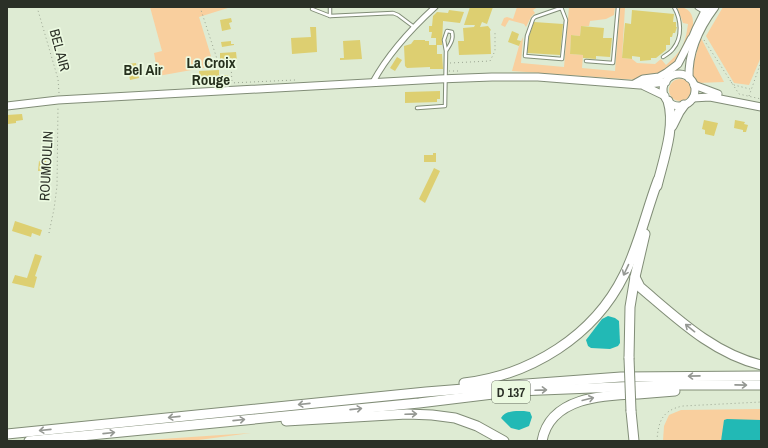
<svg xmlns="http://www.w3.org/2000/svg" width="768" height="448" font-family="'Archivo Narrow',sans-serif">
<rect width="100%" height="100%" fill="#deebd3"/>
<g fill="#f9cf9e">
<polygon points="150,7 231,7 199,17 214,66 158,76 154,53 162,51"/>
<polygon points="517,7 538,7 533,10 535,13 531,17 526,27 524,24 509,20 505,27 501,25 504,18 507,17 513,19"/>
<path d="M569 7H615L614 15 606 19 590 21 589 26H581L580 36 571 35 570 54 583 55 582 68 615 71 620 7H625L622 58 632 59 637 63 655 64 661 59 666 65C682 51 685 45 688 24L683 23 677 7C689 7 694 14 693 26 692 36 685 60 678 68 672 75 660 80 652 81L512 71 519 46 523 37 521 63 564 67Z"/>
<polygon points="723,7 761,7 761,57 749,85 734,83 706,36"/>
<polygon points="701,38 724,82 697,83 692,73 693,64"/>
<circle cx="680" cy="90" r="11"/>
<polygon points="761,409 761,441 663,441 664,426 669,415 681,410"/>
<polygon points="251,433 191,441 132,441"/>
</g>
<g fill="#22b9b5">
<polygon points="608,316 615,318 619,321 620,343 618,346 610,349 591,348 588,346 586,340 602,319"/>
<path d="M524 411 530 412 532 417 529 426 519 430 511 428 501 418C506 410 516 411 524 411Z"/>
<polygon points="727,419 761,420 761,441 721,441 724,420"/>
</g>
<g fill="#ddcf71">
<polygon points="470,7 493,7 487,24 482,22 480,27 488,26 491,30 490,31 491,54 459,55 458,41 464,41 463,28 474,27 475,25 464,25"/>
<polygon points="449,10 464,12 460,23 443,21 442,45 437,45 437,54 442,54 443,69 430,69 430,67 407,68 405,66 404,46 411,44 414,40 425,40 425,41 429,41 429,45 436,45 436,38 431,38 432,32 429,32 429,26 432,26 433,16 437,12 448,13"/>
<polygon points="632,10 674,14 673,22 676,22 676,27 677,27 675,33 673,33 672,37 670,37 670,45 666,45 666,50 656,58 651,58 651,60 640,61 640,57 632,56 632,59 622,58 625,23 631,24"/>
<polygon points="231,18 232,22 229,23 231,29 222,31 220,20"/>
<polygon points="534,22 563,24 560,55 527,53 529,36"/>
<polygon points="581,26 604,28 603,38 612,38 610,57 596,56 596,59 583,58 583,55 570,54 571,35 580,36"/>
<polygon points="310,27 316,27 317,52 292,54 291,38 311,37"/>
<polygon points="512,31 519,34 517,40 521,41 519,46 508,42"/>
<polygon points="360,40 362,59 340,60 340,58 344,58 343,41"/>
<polygon points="231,41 231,44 234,44 234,45 222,47 221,42"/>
<polygon points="236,52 237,61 220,61 220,53"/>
<polygon points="397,57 402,60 395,71 390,68"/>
<polygon points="136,63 139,78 130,80 127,64"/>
<polygon points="219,70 219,75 228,75 228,81 200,82 199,71"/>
<polygon points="440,91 440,99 437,99 437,102 405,103 405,92"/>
<polygon points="22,114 23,120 16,121 16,123 8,124 7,115"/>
<polygon points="704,120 718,123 714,136 705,134 705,130 702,129"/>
<polygon points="735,120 745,122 744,124 748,125 746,132 743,132 743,130 734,128"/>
<polygon points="433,153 436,153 436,162 424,162 424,155 433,155"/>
<polygon points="46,160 47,170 38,171 39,161"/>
<polygon points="434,168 440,171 425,203 419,199"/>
<polygon points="15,221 42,230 40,236 32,233 31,237 12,231"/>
<polygon points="35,254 42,256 35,276 37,277 34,288 12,283 15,275 27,278"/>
</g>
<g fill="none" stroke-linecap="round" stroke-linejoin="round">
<g stroke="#818d77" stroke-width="4.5">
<g id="lane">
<polyline points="330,7 330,16"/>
<polyline points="561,8 535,17 533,19 527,36 525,56 562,59 566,20 561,7"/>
<polyline points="312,9 330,16 393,13 398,15 414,27"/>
<path d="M663 57C666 55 671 52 673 49 683 37 681 19 674 7"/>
<polyline points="586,61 613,63 618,7"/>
<path d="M417 108 445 106 446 51C450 45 454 39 452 32L447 31 444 40 446 51"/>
</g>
</g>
<g stroke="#818d77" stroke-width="7">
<g id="street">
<polyline points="698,7 708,13"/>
<path d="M373 82C388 54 411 29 435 7"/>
</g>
</g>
<g stroke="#818d77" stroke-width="9">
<g id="secondary">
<polyline points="691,41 696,29 707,7"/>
<circle cx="679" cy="90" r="16"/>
<path d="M689 78C688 52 700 27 715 7"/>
<polyline points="634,84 643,79 659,77 666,73 678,64 691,39"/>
<polyline points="694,85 718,94"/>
<polyline points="644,86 665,96"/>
<polyline points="693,98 710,97 761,107"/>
<polyline points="7,106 58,100 439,79 492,77 538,77 640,85 666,82"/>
</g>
</g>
<g stroke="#818d77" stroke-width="11">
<g id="highway">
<polyline points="672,126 679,112 684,105"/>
<path d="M657 186C663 161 676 126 668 101"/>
<path d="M635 277 640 287 647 293C682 323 716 354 761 365"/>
<polyline points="629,358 630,307 635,277 645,234"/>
<path d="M464 383C531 375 594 336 624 275 639 245 646 212 658 180"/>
<polyline points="631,411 634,441"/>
<polyline points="286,421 407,414 432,415 455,418 477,426 504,441"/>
<polyline points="7,434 426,392 513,385 621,377 761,376"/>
<polyline points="29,441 419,403 517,391 667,385 761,385"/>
<path d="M542 441C550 397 603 395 638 394 651 393 663 392 675 391"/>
</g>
</g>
<g stroke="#9ba592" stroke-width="1" stroke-dasharray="1 3" stroke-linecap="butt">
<polyline points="37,7 58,79 59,93"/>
<polyline points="200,7 219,65 231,65 232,83"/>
<polyline points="704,40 739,94 761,99"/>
<polyline points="450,63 490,61 495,51 495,33"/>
<polyline points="449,71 460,71"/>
<polyline points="731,82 734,85 750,89"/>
<polyline points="230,83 295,80"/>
<polyline points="749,96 761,62"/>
<polyline points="49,233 54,209 57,186 58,106"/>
<path d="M657 441C658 422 662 410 683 406L761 402"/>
</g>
<use href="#lane" stroke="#fff" stroke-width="2.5"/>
<use href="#street" stroke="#fff" stroke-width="5"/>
<use href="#secondary" stroke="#fff" stroke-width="7"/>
<use href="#highway" stroke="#fff" stroke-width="9"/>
<g stroke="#818d77" stroke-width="11" stroke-linecap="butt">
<polyline id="highway-bridge" points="629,358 631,411"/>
</g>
<use href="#highway-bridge" stroke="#fff" stroke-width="9"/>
</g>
<defs><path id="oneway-shaft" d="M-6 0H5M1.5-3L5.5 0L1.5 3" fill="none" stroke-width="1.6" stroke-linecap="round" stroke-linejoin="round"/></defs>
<g stroke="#959893">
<use href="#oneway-shaft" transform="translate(626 270) rotate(115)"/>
<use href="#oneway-shaft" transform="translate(690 328) rotate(-141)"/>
<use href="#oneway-shaft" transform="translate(694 376) rotate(179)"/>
<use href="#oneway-shaft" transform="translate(741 385) rotate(1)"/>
<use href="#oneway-shaft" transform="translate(541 390) rotate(-2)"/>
<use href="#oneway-shaft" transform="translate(588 399) rotate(-14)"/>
<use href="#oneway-shaft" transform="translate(304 404) rotate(174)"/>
<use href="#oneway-shaft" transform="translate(356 409) rotate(-6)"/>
<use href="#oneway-shaft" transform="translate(411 414) rotate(-2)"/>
<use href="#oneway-shaft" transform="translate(174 417) rotate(174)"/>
<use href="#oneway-shaft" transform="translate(239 420) rotate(-6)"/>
<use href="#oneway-shaft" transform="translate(45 430) rotate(174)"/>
<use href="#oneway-shaft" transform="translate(109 433) rotate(-6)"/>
</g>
<g text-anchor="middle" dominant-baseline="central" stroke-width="3.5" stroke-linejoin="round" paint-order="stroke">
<rect fill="#ebf9e0" stroke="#656c5e" stroke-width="1" x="492" y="381" width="38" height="22" rx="3"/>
<g font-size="13" font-weight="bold" fill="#2b3027">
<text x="511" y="392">D 137</text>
</g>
<g font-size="14" fill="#2b3027" stroke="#ebf9e0">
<text transform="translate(60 50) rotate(75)">BEL AIR</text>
<text transform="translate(46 166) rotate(-87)">ROUMOULIN</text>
</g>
<g font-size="15" font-weight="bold" fill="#26301d" stroke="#ebf9e0">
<text x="211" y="62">La Croix<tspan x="211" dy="17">Rouge</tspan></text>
<text x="143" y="69">Bel Air</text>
</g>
</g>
<rect width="768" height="448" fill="none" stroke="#2b3027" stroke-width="16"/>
</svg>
